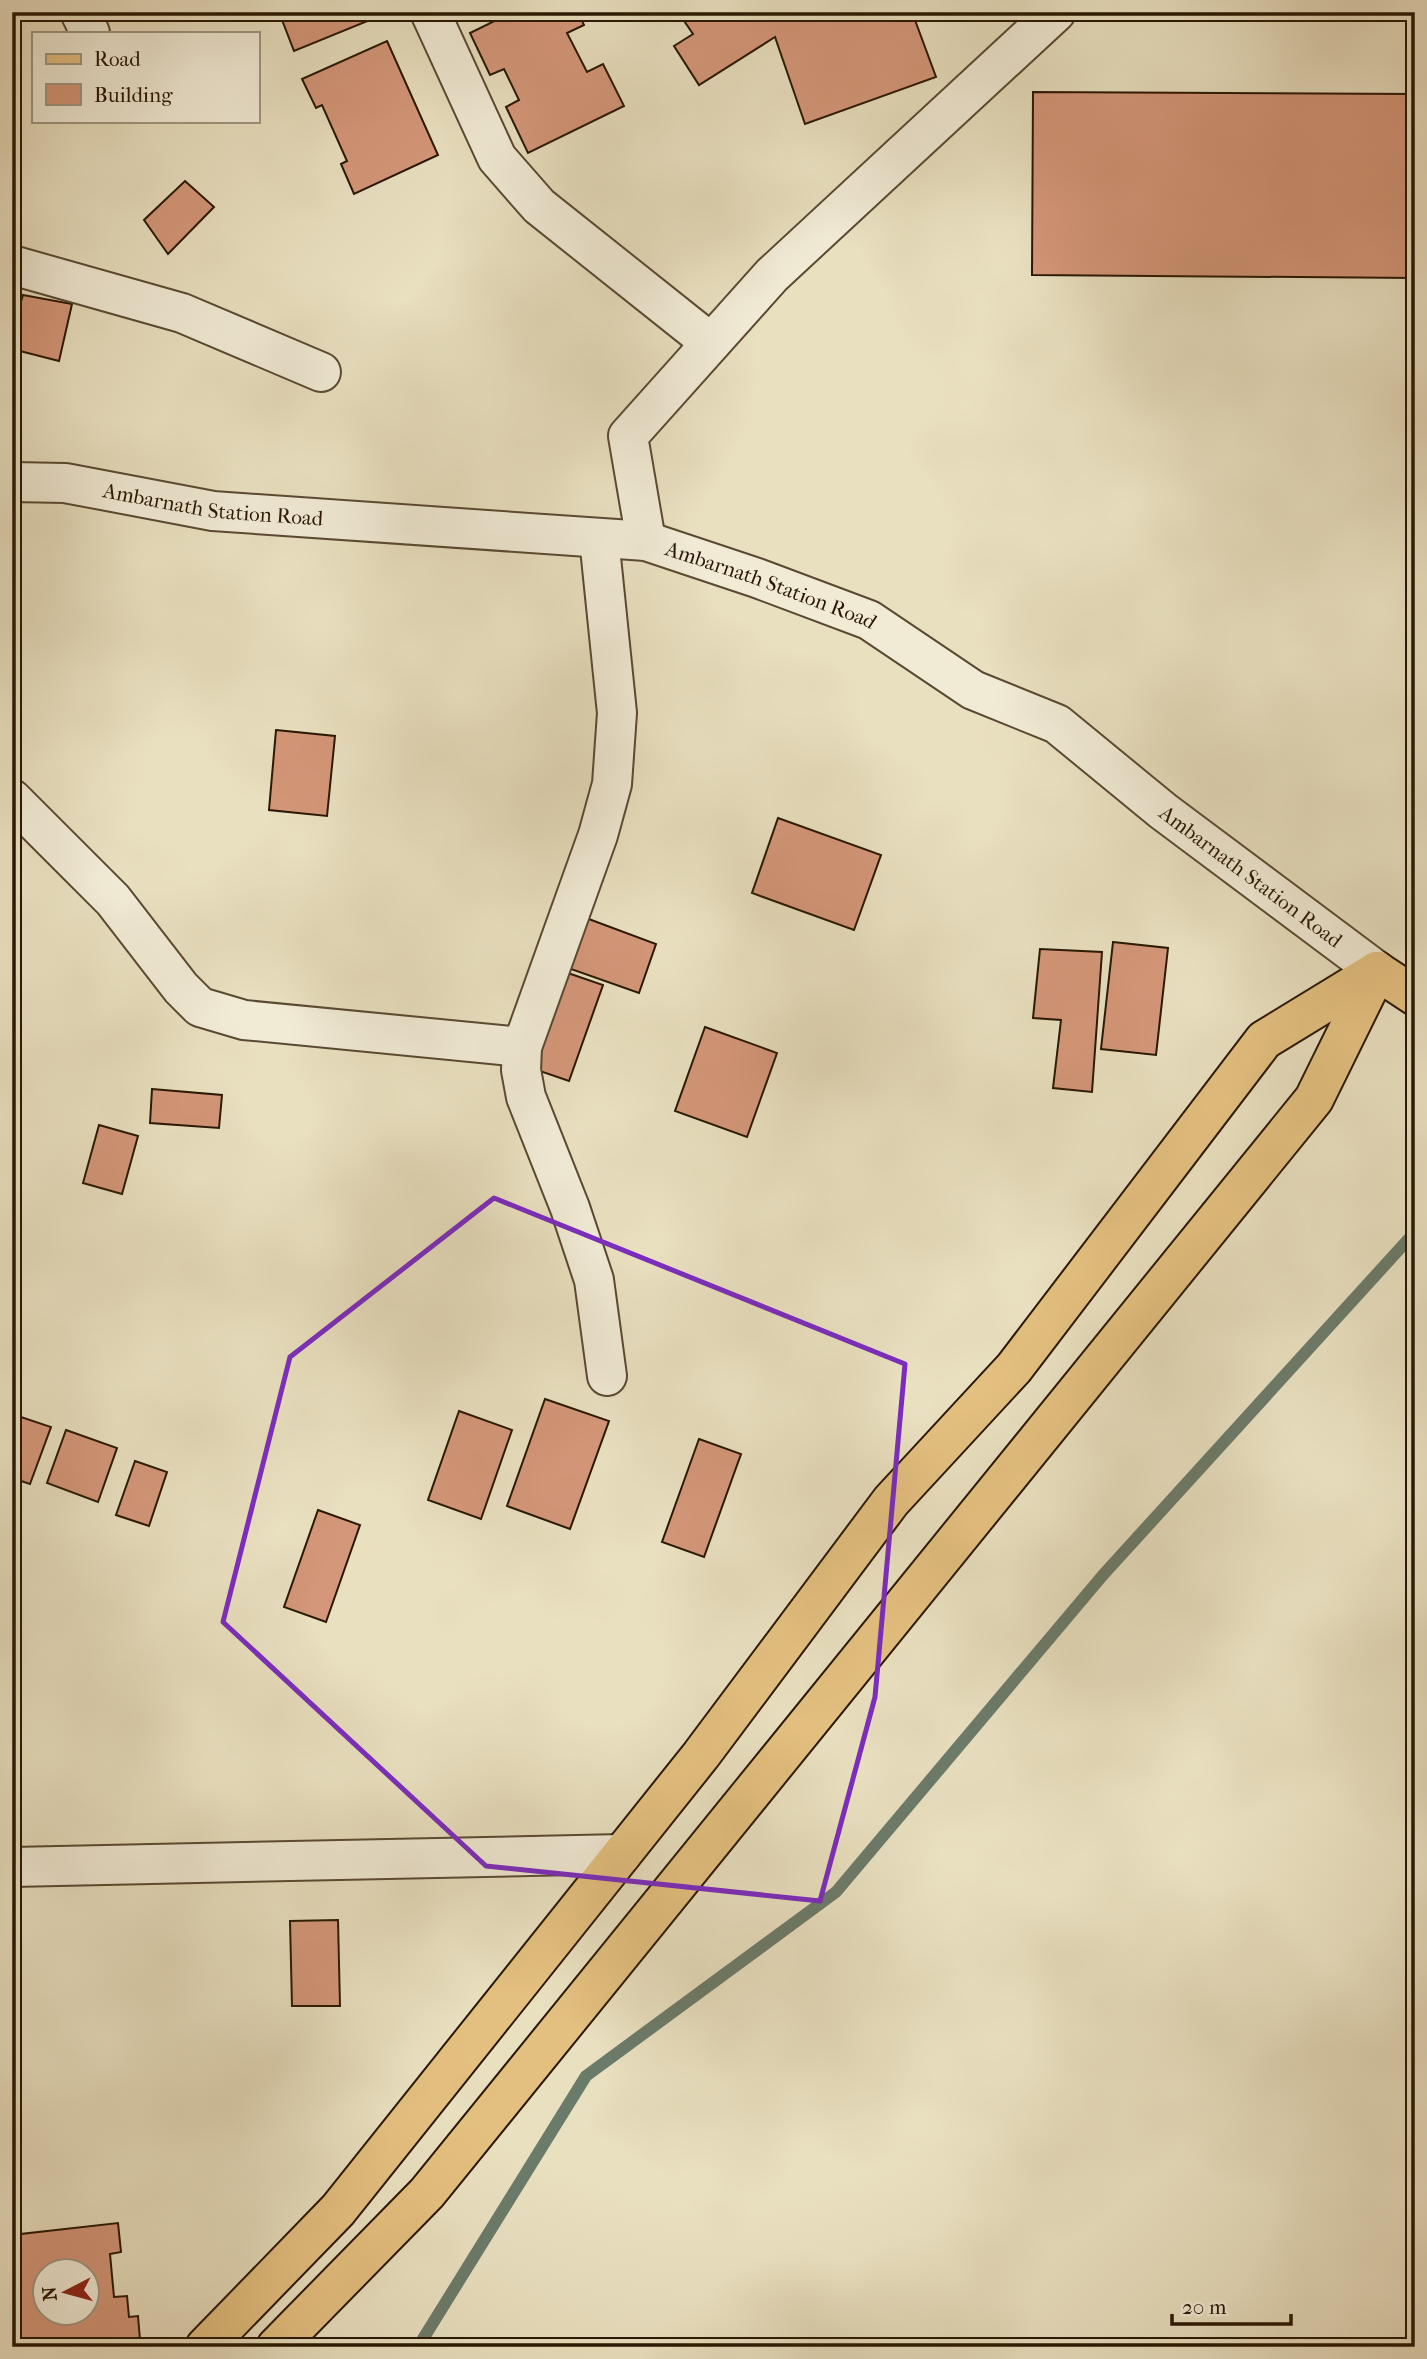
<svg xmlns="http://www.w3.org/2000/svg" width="1427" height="2359" font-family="'IM FELL French Canon',serif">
<rect width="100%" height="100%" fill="#e9e0c0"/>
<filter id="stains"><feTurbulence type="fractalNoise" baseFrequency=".00286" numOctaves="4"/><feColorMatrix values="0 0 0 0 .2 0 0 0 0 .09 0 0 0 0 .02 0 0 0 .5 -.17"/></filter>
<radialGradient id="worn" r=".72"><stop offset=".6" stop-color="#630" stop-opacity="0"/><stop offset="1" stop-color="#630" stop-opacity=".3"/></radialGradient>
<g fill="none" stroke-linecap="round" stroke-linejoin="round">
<polyline stroke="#6b7b6a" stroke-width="12" points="418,2347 586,2076 836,1892 1103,1575 1415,1232"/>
</g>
<g fill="#d49779" stroke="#291703" stroke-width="2" fill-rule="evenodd">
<polygon points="279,12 373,12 375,18 294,51"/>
<polygon points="513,12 578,12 584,25 567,33 587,72 603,64 624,106 528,153 506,107 519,100 504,69 490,75 470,33"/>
<polygon points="678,12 786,12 789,17 798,12 912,12 936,77 805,124 775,37 699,85 674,46 693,34"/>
<polygon points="387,41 438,155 354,194 341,164 347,161 322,105 316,108 302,79"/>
<polygon points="1033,92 1415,94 1415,278 1032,275"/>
<polygon points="185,181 214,207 168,254 144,220"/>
<polygon points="23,295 72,304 59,361 12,349 12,331"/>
<polygon points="276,730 335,736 327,816 269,810"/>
<polygon points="778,818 881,855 854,930 752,893"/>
<polygon points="586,918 656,944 639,993 568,968"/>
<polygon points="1113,942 1168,948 1156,1055 1101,1049"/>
<polygon points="1040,949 1102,952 1092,1092 1053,1088 1061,1020 1033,1018"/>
<polygon points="565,972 603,985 569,1081 531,1068"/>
<polygon points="705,1027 777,1053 747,1137 675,1111"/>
<polygon points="152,1089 222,1095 219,1128 150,1123"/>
<polygon points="99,1125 138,1136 122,1194 83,1183"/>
<polygon points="545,1399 609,1421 570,1529 507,1506"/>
<polygon points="459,1411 512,1430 481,1519 428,1500"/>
<polygon points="12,1414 51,1427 30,1484 12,1478"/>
<polygon points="66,1430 117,1448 98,1502 47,1483"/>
<polygon points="699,1439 741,1454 704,1557 662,1542"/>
<polygon points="135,1461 167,1472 149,1526 116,1515"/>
<polygon points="318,1510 360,1525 326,1622 284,1607"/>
<polygon points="338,1920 340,2006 292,2006 290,1921"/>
<path d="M118 2223 121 2252 110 2254 114 2297 127 2296 129 2317 138 2316 140 2340 125 2342V2347H12V2235ZM46 2272H88V2314H46Z"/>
</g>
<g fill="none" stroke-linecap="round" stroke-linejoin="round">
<g stroke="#594932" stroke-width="42">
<g id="minor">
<polyline points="80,12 90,33"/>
<polyline points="430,12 497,158 539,206 711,343"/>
<polyline points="12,265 182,313 321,372"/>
<path id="s1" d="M12 482 65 483 213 511 646 541 757 578 869 620 973 690 1057 724 1163 811 1377 971"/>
<polyline points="599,538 617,713 612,784 598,835 522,1047 521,1070 526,1097 570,1208 594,1280 607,1376"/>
<polyline points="646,541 628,436 772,275 1056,12"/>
<polyline points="12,799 113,900 181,988 200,1007 244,1020 522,1047"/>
<polyline points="12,1867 622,1854"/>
</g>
</g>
<g stroke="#291703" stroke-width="42">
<g id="major">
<polyline points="1377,971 1415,996"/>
<polyline points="205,2347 338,2210 701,1755 891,1501 1014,1368 1264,1040 1377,971"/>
<polyline points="276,2347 427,2193 1314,1099 1377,971"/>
</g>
</g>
<use href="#minor" stroke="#f1ebd6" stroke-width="38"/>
<use href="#major" stroke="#e4c080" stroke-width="38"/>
</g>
<path fill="none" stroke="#7b2cbf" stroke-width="5" stroke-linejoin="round" d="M494 1198 905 1364 875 1697 820 1901 486 1866 223 1622 290 1357Z"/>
<g text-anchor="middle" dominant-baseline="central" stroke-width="6" stroke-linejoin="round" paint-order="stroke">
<g font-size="21" fill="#291703" stroke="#f1ebd6">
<text stroke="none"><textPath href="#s1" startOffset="203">Ambarnath Station Road</textPath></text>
<text stroke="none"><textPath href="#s1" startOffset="770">Ambarnath Station Road</textPath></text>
<text stroke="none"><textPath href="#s1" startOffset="1337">Ambarnath Station Road</textPath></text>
</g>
</g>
<rect width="1427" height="2359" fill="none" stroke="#e9e0c0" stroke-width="42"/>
<rect x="14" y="14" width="1399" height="2331" fill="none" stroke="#291703" stroke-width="3.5"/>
<rect x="21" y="21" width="1385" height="2317" fill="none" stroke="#291703" stroke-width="2"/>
<rect x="32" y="32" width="228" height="91" fill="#f1ebd6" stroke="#a19682" stroke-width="2"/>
<rect x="46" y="54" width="35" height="10" fill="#e4c080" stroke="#a19682" stroke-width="2"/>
<text x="94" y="66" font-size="21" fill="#291703">Road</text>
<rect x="46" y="84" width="35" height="21" fill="#d49779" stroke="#a19682" stroke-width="2"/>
<text x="94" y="102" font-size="21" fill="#291703">Building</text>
<g transform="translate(66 2292) rotate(264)"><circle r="33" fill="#f1ebd6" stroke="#a19682" stroke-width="2"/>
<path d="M0-5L12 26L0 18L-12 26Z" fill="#8f2418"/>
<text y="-10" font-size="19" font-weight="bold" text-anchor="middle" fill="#291703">N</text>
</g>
<path d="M1172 2314v10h119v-10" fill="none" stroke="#291703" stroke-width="3.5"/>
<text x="1182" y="2314" font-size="21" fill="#291703" stroke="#f1ebd6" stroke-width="5" paint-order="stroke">20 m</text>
<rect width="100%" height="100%" filter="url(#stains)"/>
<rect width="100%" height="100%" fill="url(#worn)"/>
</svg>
